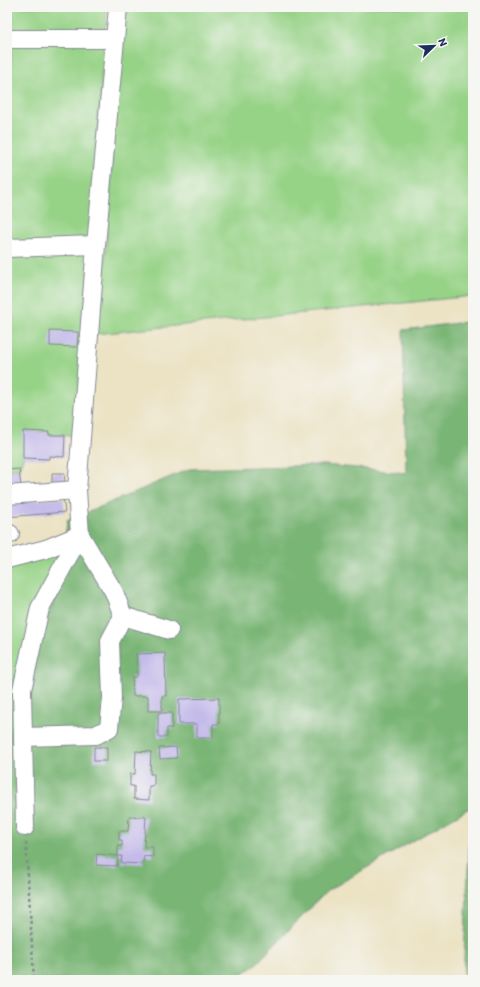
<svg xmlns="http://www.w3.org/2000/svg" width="480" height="987" font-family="Itim,sans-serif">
<rect width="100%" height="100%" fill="#f6f6f2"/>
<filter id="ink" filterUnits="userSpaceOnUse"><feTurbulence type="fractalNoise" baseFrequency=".025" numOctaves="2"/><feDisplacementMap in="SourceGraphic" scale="8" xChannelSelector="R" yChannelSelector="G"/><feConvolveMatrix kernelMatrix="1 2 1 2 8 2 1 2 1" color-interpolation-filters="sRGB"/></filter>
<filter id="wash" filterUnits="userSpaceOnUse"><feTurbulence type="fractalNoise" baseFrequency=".012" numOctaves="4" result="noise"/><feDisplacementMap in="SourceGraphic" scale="16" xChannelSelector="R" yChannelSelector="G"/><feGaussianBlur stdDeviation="0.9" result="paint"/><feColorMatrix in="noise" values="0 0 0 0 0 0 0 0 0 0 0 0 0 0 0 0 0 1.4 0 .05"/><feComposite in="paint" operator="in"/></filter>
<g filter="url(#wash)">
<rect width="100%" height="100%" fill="#ece3c5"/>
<g fill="#97d387" stroke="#598172">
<polygon points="7,7 107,7 76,435 49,435 49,432 24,431 23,458 19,469 7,470 7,119 9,119 13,15 7,14"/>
<polygon points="125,7 473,7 473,296 95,334 105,263 119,57"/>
<polygon points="64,548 60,590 35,643 7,690 7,565"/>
</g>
<polygon fill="#79b574" stroke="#4a7269" points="473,321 473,980 463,980 471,807 327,891 254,966 233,980 7,980 7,690 35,643 60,590 67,521 189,469 326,465 406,473 403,330"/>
<g id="blocks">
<g fill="#c5bbea">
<polygon points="50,331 78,332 77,347 50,346"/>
<polygon points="23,431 49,432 49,435 65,435 64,457 49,456 49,459 23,458"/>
<polygon points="19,469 21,487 7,488 7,470"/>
<polygon points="52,473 65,473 64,487 52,487"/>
<polygon points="63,498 65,512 7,517 7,503"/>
<polygon points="165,653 166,696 162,696 162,711 148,711 148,696 133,696 132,677 137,677 136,654"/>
<polygon points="219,698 219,724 213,724 213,738 197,738 197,724 179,724 179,699"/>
<polygon points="158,713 172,713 172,728 167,728 167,737 158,737"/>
<rect x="94" y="747" width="13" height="14"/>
<polygon points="176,747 177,758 160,759 159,748"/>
<polygon points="136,751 151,752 150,774 154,774 154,786 149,786 149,800 134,799 134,786 130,786 130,774 135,774"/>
<polygon points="129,816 146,817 144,847 153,847 153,857 144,856 143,864 121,863 122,856 118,856 118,846 122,846 122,840 119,840 119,831 128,831"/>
<polygon points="97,854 118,856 117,866 96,865"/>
</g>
</g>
</g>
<g filter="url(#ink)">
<use href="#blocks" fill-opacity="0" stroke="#848992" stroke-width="1"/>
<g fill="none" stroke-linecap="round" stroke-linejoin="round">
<g stroke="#848992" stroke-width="20">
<g id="minor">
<polyline points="118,7 96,245 77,490 80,535 114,592 123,616 169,630"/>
<polyline points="7,39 114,39"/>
<polyline points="7,248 96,245"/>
<polyline points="7,495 77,490"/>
<polyline points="7,535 10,534"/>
<polyline points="7,559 46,549 80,535"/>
<polyline points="23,737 96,735 109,728 112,698 110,641 123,616"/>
<polyline points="25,827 22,690 40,608 80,535"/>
</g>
</g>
<polyline stroke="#848992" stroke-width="2.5" stroke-dasharray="3 3" stroke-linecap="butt" points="26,843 34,980"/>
<use href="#minor" stroke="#fff" stroke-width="18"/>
</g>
</g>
<rect width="480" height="987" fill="none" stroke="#f6f6f2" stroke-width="24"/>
<g transform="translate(434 46) rotate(67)" stroke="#f6f6f2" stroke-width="3" paint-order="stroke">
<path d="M0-3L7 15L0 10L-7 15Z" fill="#1b2f5e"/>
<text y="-6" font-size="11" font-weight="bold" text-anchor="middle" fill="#1b2f5e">N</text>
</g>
</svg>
